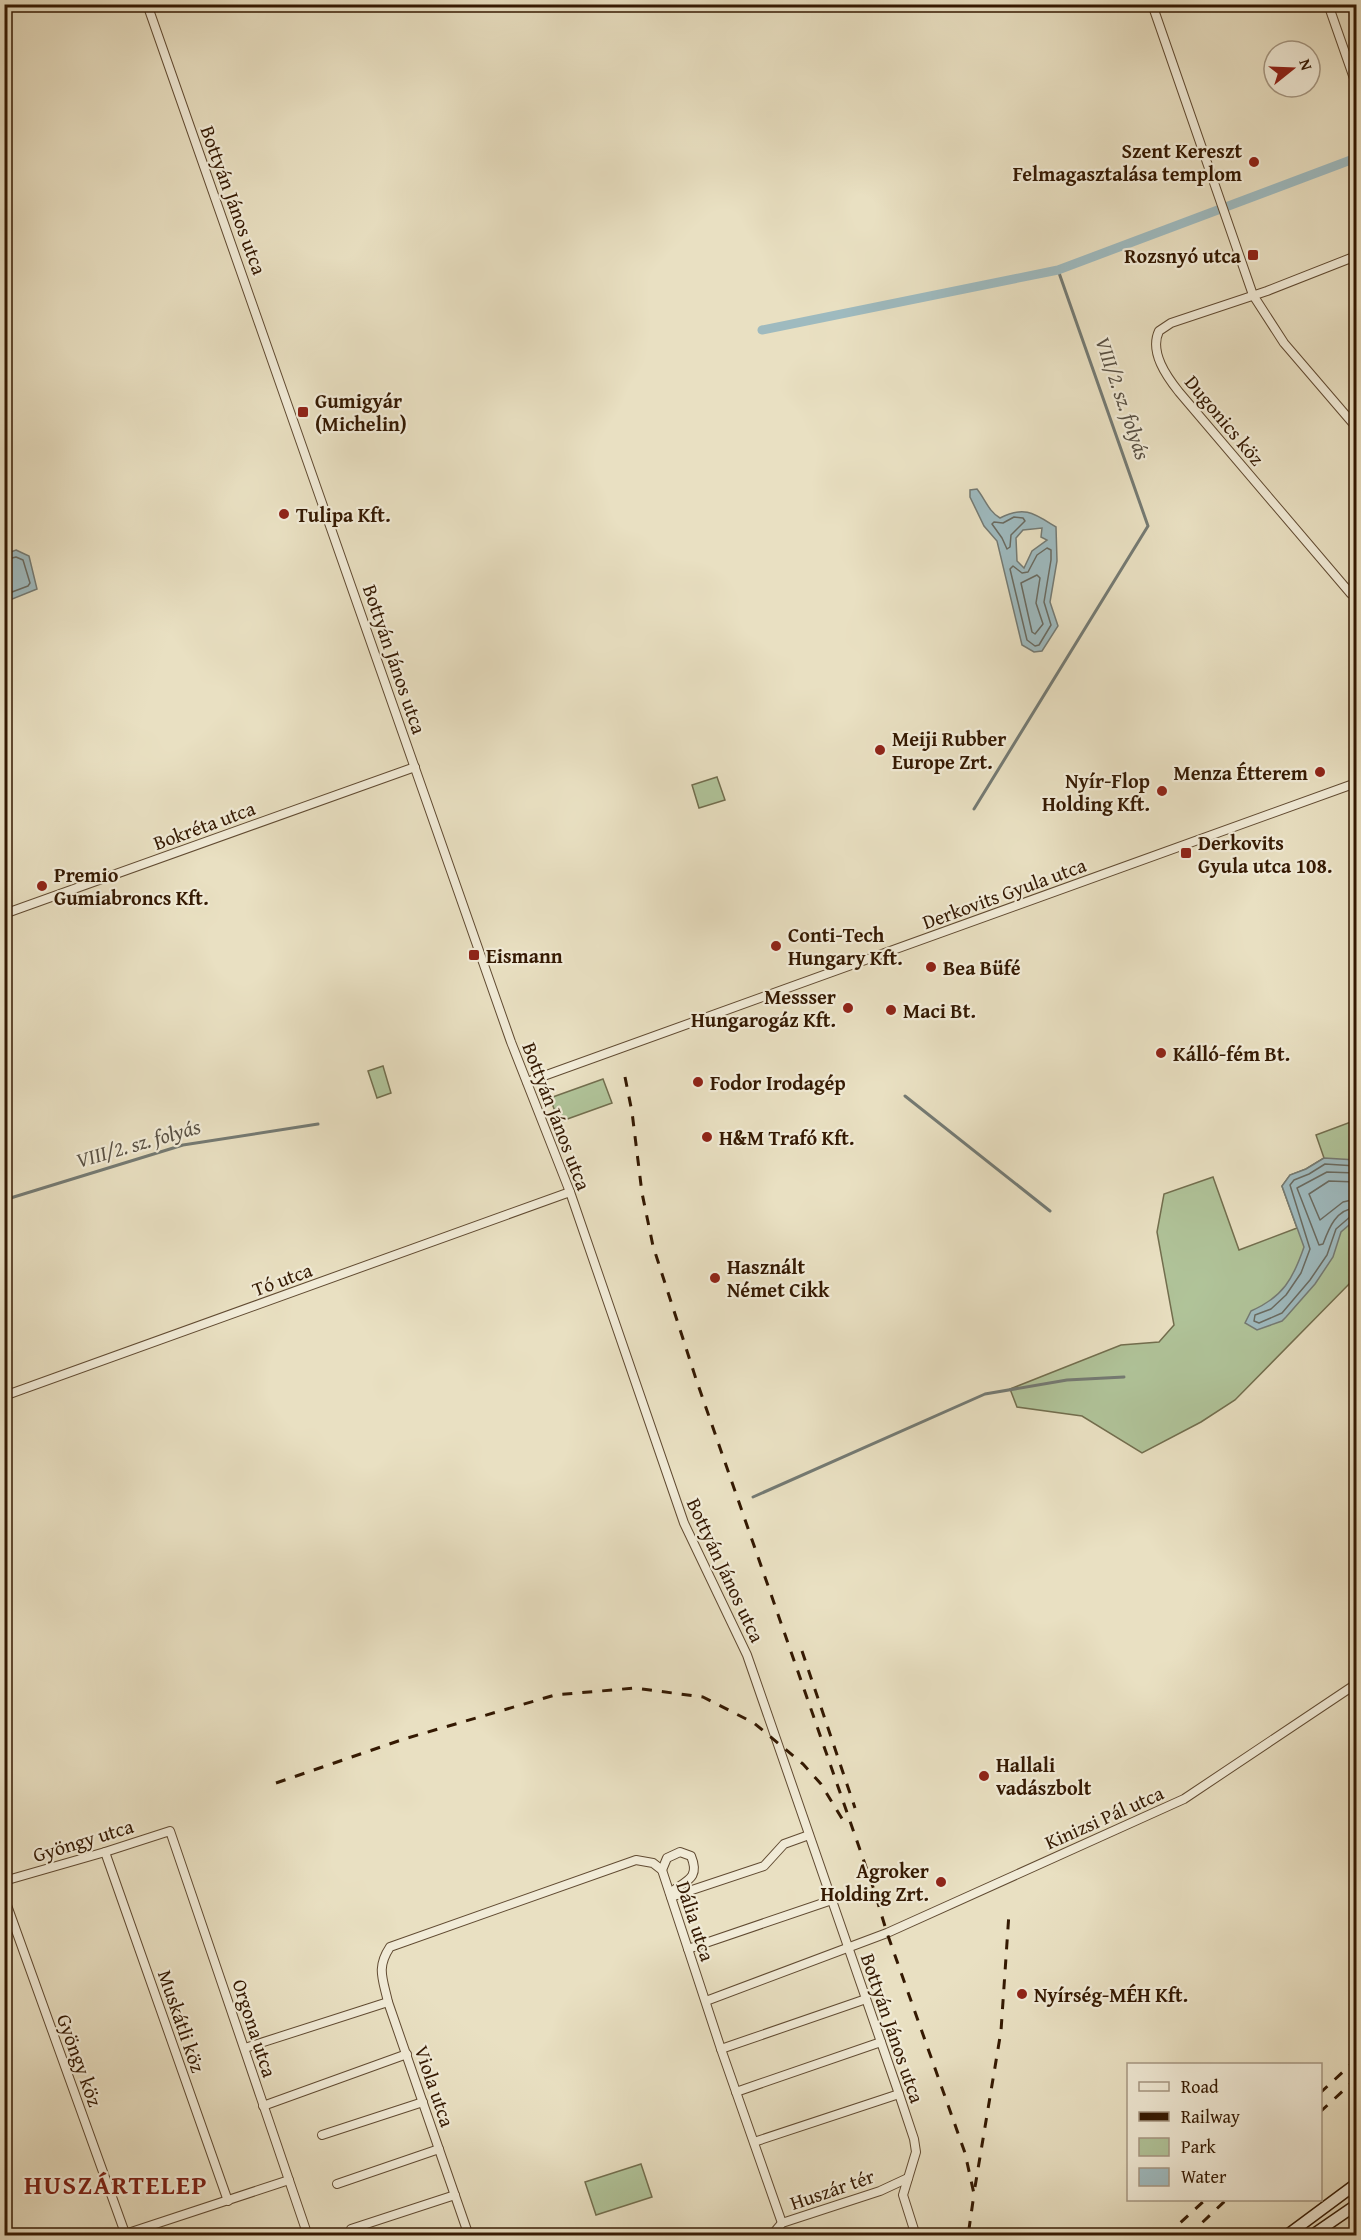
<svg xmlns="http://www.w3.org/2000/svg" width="1361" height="2240" font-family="'Gentium Book Plus',serif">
<rect width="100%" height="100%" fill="#e9e0c2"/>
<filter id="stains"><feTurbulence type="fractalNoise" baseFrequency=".00333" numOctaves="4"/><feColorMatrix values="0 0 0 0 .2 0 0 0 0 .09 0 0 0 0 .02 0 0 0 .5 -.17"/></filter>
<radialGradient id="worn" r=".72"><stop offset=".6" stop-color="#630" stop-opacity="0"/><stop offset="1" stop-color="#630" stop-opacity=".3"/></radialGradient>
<g fill="#b0c399" stroke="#726e4e" stroke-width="1.5">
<polygon points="717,777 725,800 699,808 692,785"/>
<polygon points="383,1066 391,1093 377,1098 368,1071"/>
<polygon points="603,1079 612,1103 559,1122 550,1098"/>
<polygon points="1356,1120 1356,1277 1235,1400 1201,1422 1142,1453 1082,1416 1017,1407 1010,1389 1121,1345 1159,1342 1174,1325 1157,1232 1164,1194 1213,1177 1239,1250 1297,1228 1282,1186 1290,1175 1306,1169 1324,1158 1316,1135"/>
<polygon points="641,2164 652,2197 596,2215 585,2182"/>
</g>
<g fill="#9ebabf" stroke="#747a73" stroke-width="1.5" fill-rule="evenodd">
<path d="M977 489C985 499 989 512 1000 518 1025 505 1035 514 1056 527L1057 561 1050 602 1058 626 1042 651 1034 652 1022 645 997 541 984 526 970 497V490ZM1042 528 1041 537 1047 540 1032 551 1024 568 1017 561 1016 538 1023 530Z"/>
<polygon points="16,550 29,556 37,589 5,602 5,554"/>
<path d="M1324 1158 1356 1160V1219L1341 1232 1333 1257 1315 1284 1286 1317 1282 1321 1257 1330 1245 1323 1251 1311C1283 1297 1293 1279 1304 1247L1282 1186 1290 1175 1306 1169Z"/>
</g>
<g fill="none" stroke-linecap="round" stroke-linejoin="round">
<g stroke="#696a60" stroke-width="1.5">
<polygon points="1014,517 1023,518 1025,521 1011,535 1010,547 1007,549 1002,538 992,524 994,522 1003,523"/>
<polygon points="1047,548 1051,550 1051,560 1044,602 1051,625 1039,645 1035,646 1027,640 1010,569 1013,566 1022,573 1028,572 1037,555"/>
<polyline points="4,560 16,557 23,560 30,583 28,586 4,595"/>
<polygon points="1037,575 1040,578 1036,603 1043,624 1035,634 1032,632 1021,583"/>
<polyline points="1356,1166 1325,1164 1309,1174 1294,1180 1290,1185 1310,1249 1301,1273 1286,1295 1271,1309 1255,1315 1254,1321 1259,1323 1282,1313 1310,1280 1327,1255 1336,1229 1351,1216 1356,1215"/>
<path d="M1356 1173 1327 1172 1297 1188 1319 1245 1323 1244C1329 1228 1336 1209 1356 1208"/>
<polyline points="1356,1182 1329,1181 1309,1194 1320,1220 1343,1202 1356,1199"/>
</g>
<g stroke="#747a73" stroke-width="3">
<polyline points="974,809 1148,526 1058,270"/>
<polyline points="905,1096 1050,1211"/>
<polyline points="4,1200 183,1145 318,1124"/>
<polyline points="753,1497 985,1394 1067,1380 1124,1377"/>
</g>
<polyline stroke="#9ebabf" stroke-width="9" points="762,330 1058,270 1356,158"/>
<g stroke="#614b32" stroke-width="10">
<g id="street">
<polyline points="147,4 511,1042 570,1192 684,1523 747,1655 899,2094 914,2139 916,2152 903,2195 916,2236"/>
<polyline points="1152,4 1253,295 1284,343 1356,427"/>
<polyline points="1328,4 1356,84"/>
<path d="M1356 256 1267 291 1171 323 1159 331C1149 352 1167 377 1179 392L1351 594H1356"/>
<polyline points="4,914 415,767"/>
<polyline points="527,1082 1356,783"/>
<polyline points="4,1396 570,1192"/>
<polyline points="105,1852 228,2201"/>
<path d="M662 1870 667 1858 680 1852 691 1856C701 1880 684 1881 670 1893"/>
<polyline points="4,1881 105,1852 170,1831 308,2236"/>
<polyline points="4,1897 125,2233"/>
<polyline points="671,1897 764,1866 784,1844 809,1835"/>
<polyline points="688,1949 832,1900"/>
<polyline points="706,2001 887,1933 1184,1799 1356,1684"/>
<polyline points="245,2048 388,2002"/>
<polyline points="721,2049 866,1999"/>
<polyline points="736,2092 881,2042"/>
<polyline points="263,2106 407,2054"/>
<polyline points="322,2135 423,2102"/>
<polyline points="754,2142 899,2094"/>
<polyline points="337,2184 439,2149"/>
<polyline points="351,2229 455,2195"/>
<polyline points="119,2236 289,2180"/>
<path d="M469 2236 388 2002C383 1979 376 1968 390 1947L636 1860 653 1863 662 1870 721 2049 782 2223"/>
<polyline points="771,2236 782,2223 880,2191 908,2178"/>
</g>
</g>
<g stroke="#341902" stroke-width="13">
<g id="secondary">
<polyline points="1286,2236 1356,2184"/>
<polyline points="1311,2236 1356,2205"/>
</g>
</g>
<use href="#street" stroke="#f1ebd7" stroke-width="8"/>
<use href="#secondary" stroke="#f1ebd7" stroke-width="10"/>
<g stroke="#341902" stroke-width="3" stroke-dasharray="10 10" stroke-linecap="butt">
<polyline points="625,1077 632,1112 642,1193 653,1246 696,1379 874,1890 887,1933 965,2153 974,2194 968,2236"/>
<polyline points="802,1651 855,1808"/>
<polyline points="276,1783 404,1739 555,1695 635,1688 703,1697 754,1723 803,1764 821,1784 847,1827"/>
<polyline points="1320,2093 1356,2060"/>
<polyline points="1320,2112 1356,2079"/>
<polyline points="975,2187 1001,2031 1009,1913"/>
<polyline points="1166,2236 1205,2200"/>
<polyline points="1188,2236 1226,2200"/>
</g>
</g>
<g fill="#8f2418" stroke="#f1ebd7" stroke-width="2">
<circle cx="1254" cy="162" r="6"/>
<rect x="1247" y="249" width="12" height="12" rx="3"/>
<rect x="297" y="406" width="12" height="12" rx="3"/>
<circle cx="284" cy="514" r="6"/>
<circle cx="880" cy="750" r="6"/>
<circle cx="1320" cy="772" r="6"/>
<circle cx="1162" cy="791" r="6"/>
<rect x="1180" y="847" width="12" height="12" rx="3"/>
<circle cx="42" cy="886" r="6"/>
<circle cx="776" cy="946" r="6"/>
<rect x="468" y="949" width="12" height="12" rx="3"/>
<circle cx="931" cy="967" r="6"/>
<circle cx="848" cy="1008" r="6"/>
<circle cx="891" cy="1010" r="6"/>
<circle cx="1161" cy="1053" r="6"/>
<circle cx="698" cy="1082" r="6"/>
<circle cx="707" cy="1137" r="6"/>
<circle cx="715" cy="1278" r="6"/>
<circle cx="984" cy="1776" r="6"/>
<circle cx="941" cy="1882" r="6"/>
<circle cx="1022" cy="1994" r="6"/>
</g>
<g text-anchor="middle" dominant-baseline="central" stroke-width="4.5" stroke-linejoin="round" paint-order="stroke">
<g font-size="20" font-weight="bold" fill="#341902" stroke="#f1ebd7" text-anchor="start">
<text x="1242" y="150" text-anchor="end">Szent Kereszt<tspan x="1242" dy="23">Felmagasztalása templom</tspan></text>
<text x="1241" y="255" text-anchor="end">Rozsnyó utca</text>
<text x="315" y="400">Gumigyár<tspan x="315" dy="23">(Michelin)</tspan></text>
<text x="296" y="514">Tulipa Kft.</text>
<text x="892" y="738">Meiji Rubber<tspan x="892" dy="23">Europe Zrt.</tspan></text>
<text x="1308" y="772" text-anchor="end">Menza Étterem</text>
<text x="1150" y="780" text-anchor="end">Nyír-Flop<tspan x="1150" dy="23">Holding Kft.</tspan></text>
<text x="1198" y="842">Derkovits<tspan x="1198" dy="23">Gyula utca 108.</tspan></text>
<text x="54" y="874">Premio<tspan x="54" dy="23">Gumiabroncs Kft.</tspan></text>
<text x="788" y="934">Conti-Tech<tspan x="788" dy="23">Hungary Kft.</tspan></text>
<text x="486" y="955">Eismann</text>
<text x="943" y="967">Bea Büfé</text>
<text x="836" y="996" text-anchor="end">Messser<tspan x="836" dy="23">Hungarogáz Kft.</tspan></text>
<text x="903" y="1010">Maci Bt.</text>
<text x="1173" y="1053">Kálló-fém Bt.</text>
<text x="710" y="1082">Fodor Irodagép</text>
<text x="719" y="1137">H&amp;M Trafó Kft.</text>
<text x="727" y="1266">Használt<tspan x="727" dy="23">Német Cikk</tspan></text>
<text x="996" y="1764">Hallali<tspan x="996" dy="23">vadászbolt</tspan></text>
<text x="929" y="1870" text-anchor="end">Agroker<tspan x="929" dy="23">Holding Zrt.</tspan></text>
<text x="1034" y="1994">Nyírség-MÉH Kft.</text>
</g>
<g font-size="20" fill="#341902" stroke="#f1ebd7">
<text transform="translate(234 200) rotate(70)">Bottyán János utca</text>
<text transform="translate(1225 420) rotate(50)">Dugonics köz</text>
<text transform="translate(395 659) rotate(71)">Bottyán János utca</text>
<text transform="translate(204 825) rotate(-20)">Bokréta utca</text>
<text transform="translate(1004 893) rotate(-20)">Derkovits Gyula utca</text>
<text transform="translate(557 1116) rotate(69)">Bottyán János utca</text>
<text transform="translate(282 1279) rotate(-20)">Tó utca</text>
<text transform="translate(726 1570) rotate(65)">Bottyán János utca</text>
<text transform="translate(1104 1817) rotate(-24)">Kinizsi Pál utca</text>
<text transform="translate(83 1840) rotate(-17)">Gyöngy utca</text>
<text transform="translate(696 1921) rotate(72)">Dália utca</text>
<text transform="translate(182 2021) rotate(71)">Muskátli köz</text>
<text transform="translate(255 2028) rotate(72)">Orgona utca</text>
<text transform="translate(893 2028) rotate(71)">Bottyán János utca</text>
<text transform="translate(80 2060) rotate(70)">Gyöngy köz</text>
<text transform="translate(435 2086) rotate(71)">Viola utca</text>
<text transform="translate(832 2189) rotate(-19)">Huszár tér</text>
</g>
<g font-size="21" font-style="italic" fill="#595144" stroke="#f1ebd7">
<text transform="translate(1123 398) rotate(71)">VIII/2. sz. folyás</text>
<text transform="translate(138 1143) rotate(-16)">VIII/2. sz. folyás</text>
</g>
<g font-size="26" font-weight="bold" letter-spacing="1.5" fill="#7a1f14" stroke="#f1ebd7">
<text x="116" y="2184">HUSZÁRTELEP</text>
</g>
</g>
<rect width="1361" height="2240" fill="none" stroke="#e9e0c2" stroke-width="24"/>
<rect x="6" y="6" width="1349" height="2228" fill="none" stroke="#341902" stroke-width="3"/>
<rect x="12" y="12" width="1337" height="2216" fill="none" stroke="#341902" stroke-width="1.5"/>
<rect x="1127" y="2063" width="195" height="138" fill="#f1ebd7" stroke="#a59782" stroke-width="1.5"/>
<rect x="1139" y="2082" width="30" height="9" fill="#f1ebd7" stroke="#a59782" stroke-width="1.5"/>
<text x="1181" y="2093" font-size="18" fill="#341902">Road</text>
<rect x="1139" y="2112" width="30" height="9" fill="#341902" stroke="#a59782" stroke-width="1.5"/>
<text x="1181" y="2123" font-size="18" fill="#341902">Railway</text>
<rect x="1139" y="2138" width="30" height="18" fill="#b0c399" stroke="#a59782" stroke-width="1.5"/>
<text x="1181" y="2153" font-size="18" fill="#341902">Park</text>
<rect x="1139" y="2168" width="30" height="18" fill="#9ebabf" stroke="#a59782" stroke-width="1.5"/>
<text x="1181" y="2183" font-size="18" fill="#341902">Water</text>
<g transform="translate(1292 69) rotate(72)"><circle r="28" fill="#f1ebd7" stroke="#a59782" stroke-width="1.5"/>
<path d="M0-4.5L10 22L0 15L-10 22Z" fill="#8f2418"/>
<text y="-9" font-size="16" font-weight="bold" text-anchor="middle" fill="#341902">N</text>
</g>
<rect width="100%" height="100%" filter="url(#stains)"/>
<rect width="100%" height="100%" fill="url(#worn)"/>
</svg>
